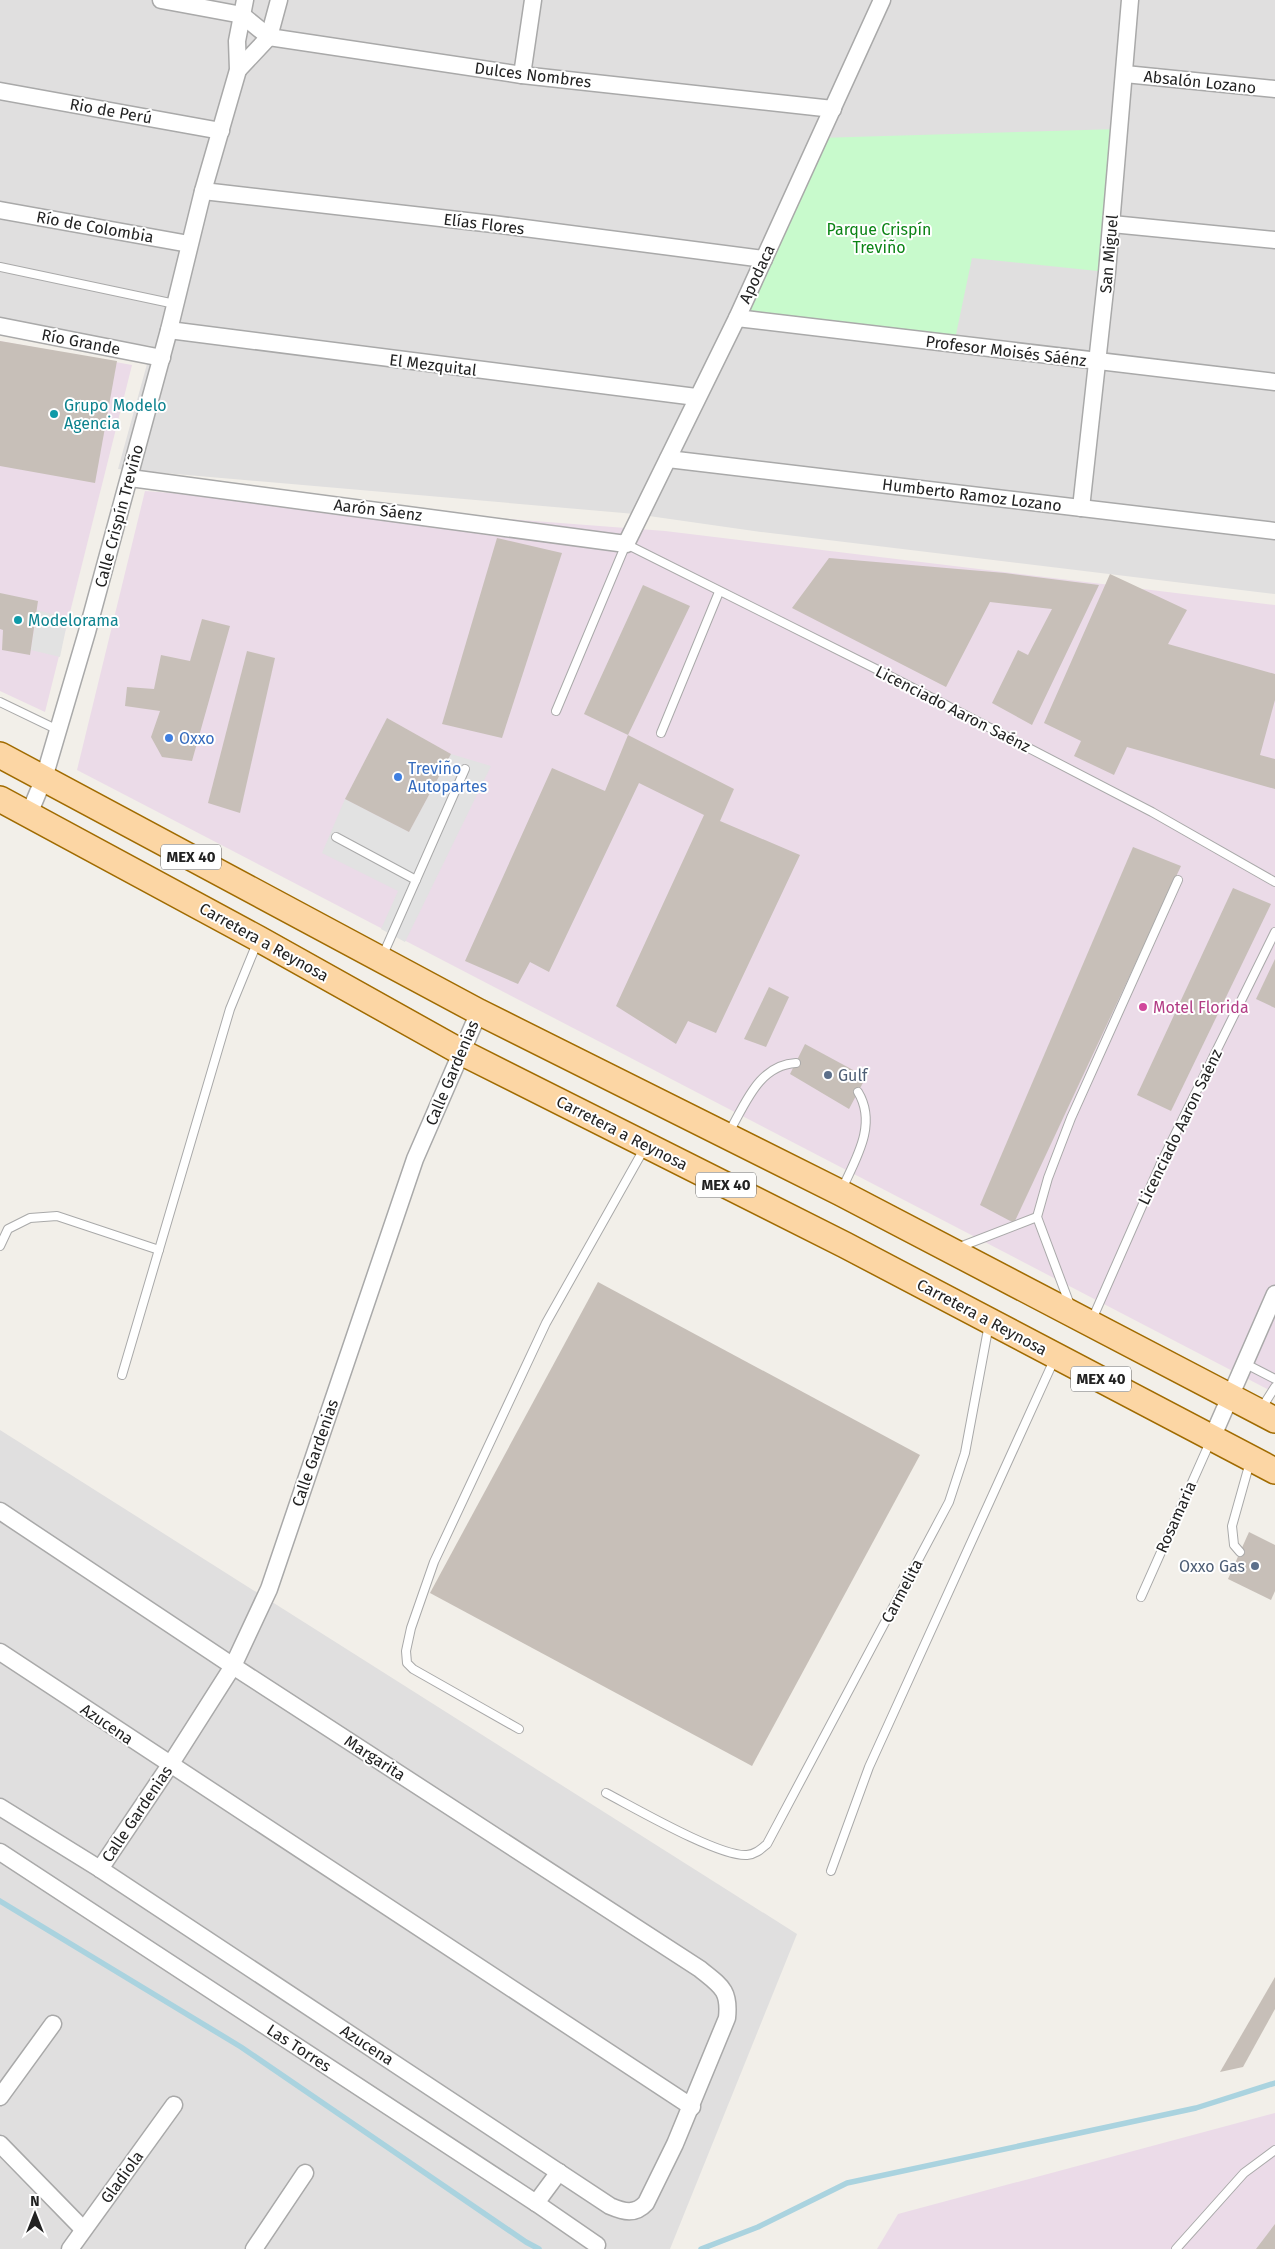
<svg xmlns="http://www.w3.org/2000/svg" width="1275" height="2249" font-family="'Fira Sans',sans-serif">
<rect width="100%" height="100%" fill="#f2efe9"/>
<g fill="#e0dfdf">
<polygon points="0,0 1275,0 1275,594 761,532 635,514 118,469 152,346 0,324"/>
<polygon points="0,1430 797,1934 670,2249 0,2249"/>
</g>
<g fill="#ebdbe8">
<polygon points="0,341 132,365 45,712 0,691"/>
<polygon points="145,491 665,531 1275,605 1275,1393 77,770"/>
<polygon points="1275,2113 1275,2249 877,2249 898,2214"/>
</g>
<polygon fill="#c8facc" points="1119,129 1107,272 972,258 954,344 737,318 819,138"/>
<g fill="#e2e2e2">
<polygon points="37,610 68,618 60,657 31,650"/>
<polygon points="451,754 491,766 405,942 381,929 398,891 322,853 345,799 409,832"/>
</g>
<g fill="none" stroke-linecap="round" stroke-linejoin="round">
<g stroke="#aad3df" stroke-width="5.5">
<polyline points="0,1901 241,2047 526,2242 539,2249"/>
<polyline points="701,2249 758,2227 847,2183 1196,2108 1275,2083"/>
</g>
</g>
<g fill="#c7bfb8">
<polygon points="0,341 117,361 95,483 0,466"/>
<polygon points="497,538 562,553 502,738 442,724"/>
<polygon points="829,558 1005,573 1099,585 1032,725 992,703 1018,650 1028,655 1052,609 990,602 946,687 792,608"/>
<polygon points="1110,574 1187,610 1168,644 1275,674 1275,700 1260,755 1275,759 1275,789 1127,747 1114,775 1074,756 1081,741 1044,723"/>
<polygon points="643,585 690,606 628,735 584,714"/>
<polygon points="0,593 38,601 30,655 2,650 3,630 0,629"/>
<polygon points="202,619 230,626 192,761 162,757 151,737 160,711 125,706 127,687 154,689 161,655 190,661"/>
<polygon points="247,651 275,658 240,813 208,803"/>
<polygon points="387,718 451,754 409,832 345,799"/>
<polygon points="628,735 734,789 720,821 800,855 716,1033 688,1021 676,1044 616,1006 704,815 639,783 549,972 530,962 518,984 465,961 552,768 605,791"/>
<polygon points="1133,847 1181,866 1014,1223 980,1205"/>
<polygon points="1233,888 1271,904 1171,1111 1137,1095"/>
<polygon points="1275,959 1275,1008 1256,999"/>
<polygon points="769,987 789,997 766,1047 744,1039"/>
<polygon points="805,1044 866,1077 849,1109 790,1074"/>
<polygon points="598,1282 920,1455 752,1766 430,1593"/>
<polygon points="1249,1532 1275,1545 1275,1591 1271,1600 1228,1579"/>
<polygon points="1275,1977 1275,2009 1243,2067 1220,2072"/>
<polygon points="1275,2224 1275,2249 1256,2249"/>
</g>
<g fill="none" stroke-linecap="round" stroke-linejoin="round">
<g stroke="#a9a9a9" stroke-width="10">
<g id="lane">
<polyline points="0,267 175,304"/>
<polyline points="0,702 58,730"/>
<polyline points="556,711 626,544 886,674 1152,812 1275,882"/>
<polyline points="661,733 719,592"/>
<polyline points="336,837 416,880"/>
<polyline points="382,957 465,769"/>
<path d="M728 1134C745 1105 758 1065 796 1063"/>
<path d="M841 1191C855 1160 878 1125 858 1092"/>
<polyline points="0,1246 8,1229 30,1218 57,1216 159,1250"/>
<polyline points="957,1248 1037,1217"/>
<polyline points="1070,1305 1037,1217 1048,1178 1071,1118 1178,880"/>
<polyline points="1091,1322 1161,1163 1275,932"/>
<polyline points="1244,1363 1275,1379"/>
<polyline points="122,1375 230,1009 257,943"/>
<polyline points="1261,1409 1275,1387"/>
<polyline points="1240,1552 1234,1545 1232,1526 1250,1462"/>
<polyline points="1141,1597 1210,1442"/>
<polyline points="519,1729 413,1669 407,1663 406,1651 411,1628 434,1562 546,1323 644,1149"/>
<path d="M606 1793C635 1808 719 1857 747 1855 756 1854 761 1849 767 1844L949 1502 965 1453 989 1324"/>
<polyline points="831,1871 869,1767 1054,1360"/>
<polyline points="1176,2249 1244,2173 1275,2150"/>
</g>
</g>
<g stroke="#a9a9a9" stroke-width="19">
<g id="street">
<polyline points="161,0 242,15 269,37 522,75 833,109"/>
<polyline points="238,70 269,37 279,0"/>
<polyline points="1125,74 1275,89"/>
<polyline points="522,75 533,0"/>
<polyline points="0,91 221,131"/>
<polyline points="203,191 493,224 764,259"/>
<polyline points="0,210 189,244"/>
<polyline points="1112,224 1275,240"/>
<polyline points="737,318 1275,382"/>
<polyline points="0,326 162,358"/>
<polyline points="169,330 696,397"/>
<polyline points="668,459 1275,531"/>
<polyline points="130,478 626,544 737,318 882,0"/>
<polyline points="1081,508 1107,272 1130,0"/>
<polyline points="29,814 44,778 87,632 169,330 203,191 238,70 237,41 245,0"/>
<polyline points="1212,1438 1275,1294"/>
<path d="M0 1511 233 1666 700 1969C721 1986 730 1990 727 2018L675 2144 646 2203C635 2215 624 2212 610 2206L100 1869 0 1807"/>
<polyline points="0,1652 692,2107"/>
<polyline points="0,1852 536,2203 597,2245"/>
<polyline points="100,1869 170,1765 233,1666 269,1589 415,1159 479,1012"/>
<polyline points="0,2097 53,2024"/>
<polyline points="0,2144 83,2229"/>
<polyline points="536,2203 559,2172"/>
<polyline points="70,2249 174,2105"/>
<polyline points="254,2249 305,2173"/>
</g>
</g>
<g stroke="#a06b00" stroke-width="28">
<g id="primary">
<polyline points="0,755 479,1012 841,1193 1275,1420"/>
<polyline points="0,799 259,939 461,1052 845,1245 1275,1471"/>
</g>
</g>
<use href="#lane" stroke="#fff" stroke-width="8"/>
<use href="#street" stroke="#fff" stroke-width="16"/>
<use href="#primary" stroke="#fcd6a4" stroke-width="25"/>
</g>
<g fill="#0f9aa8" stroke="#fff" stroke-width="2">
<circle cx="54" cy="414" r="5"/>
<circle cx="18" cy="620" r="5"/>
</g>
<g fill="#3f7fe0" stroke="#fff" stroke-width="2">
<circle cx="169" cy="738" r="5"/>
<circle cx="398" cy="777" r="5"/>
</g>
<circle fill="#d1479c" stroke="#fff" stroke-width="2" cx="1143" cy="1007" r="5"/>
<g fill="#5c6f8a" stroke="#fff" stroke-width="2">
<circle cx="828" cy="1075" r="5"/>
<circle cx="1255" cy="1566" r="5"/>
</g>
<g text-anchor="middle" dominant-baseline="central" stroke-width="4" stroke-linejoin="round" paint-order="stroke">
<g fill="#fff" stroke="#646464" stroke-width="1">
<rect x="161" y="844.5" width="60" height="25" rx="4"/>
<rect x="696" y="1172.5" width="60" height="25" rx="4"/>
<rect x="1071" y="1366.5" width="60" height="25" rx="4"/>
</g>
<g font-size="15" font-weight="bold" fill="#222">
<text x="191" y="857">MEX 40</text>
<text x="726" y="1185">MEX 40</text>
<text x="1101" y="1379">MEX 40</text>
</g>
<g font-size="16" fill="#222" stroke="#fff">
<text transform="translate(533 75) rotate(7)">Dulces Nombres</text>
<text transform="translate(1200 82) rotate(6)">Absalón Lozano</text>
<text transform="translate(111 111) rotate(10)">Rio de Perú</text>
<text transform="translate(484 224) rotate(7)">Elías Flores</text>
<text transform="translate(95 227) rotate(10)">Río de Colombia</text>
<text transform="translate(1109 254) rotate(-85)">San Miguel</text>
<text transform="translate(757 274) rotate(-65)">Apodaca</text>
<text transform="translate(81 342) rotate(11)">Río Grande</text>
<text transform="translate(1006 351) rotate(7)">Profesor Moisés Sáénz</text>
<text transform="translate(433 365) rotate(7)">El Mezquital</text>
<text transform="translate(972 495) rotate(7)">Humberto Ramoz Lozano</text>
<text transform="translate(378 510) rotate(7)">Aarón Sáenz</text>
<text transform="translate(119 516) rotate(-75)">Calle Crispín Treviño</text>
<text transform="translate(953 709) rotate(27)">Licenciado Aaron Saénz</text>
<text transform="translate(264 942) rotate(29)">Carretera a Reynosa</text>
<text transform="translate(452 1073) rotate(-67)">Calle Gardenias</text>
<text transform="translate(1180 1127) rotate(-64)">Licenciado Aaron Saénz</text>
<text transform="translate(622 1133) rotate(27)">Carretera a Reynosa</text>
<text transform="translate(982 1317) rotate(28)">Carretera a Reynosa</text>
<text transform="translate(315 1453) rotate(-71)">Calle Gardenias</text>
<text transform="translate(1176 1517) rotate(-66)">Rosamaria</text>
<text transform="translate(902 1591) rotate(-62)">Carmelita</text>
<text transform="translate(107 1724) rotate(34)">Azucena</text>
<text transform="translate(375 1758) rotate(33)">Margarita</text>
<text transform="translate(137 1814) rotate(-56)">Calle Gardenias</text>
<text transform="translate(367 2045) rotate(33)">Azucena</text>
<text transform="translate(299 2048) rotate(33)">Las Torres</text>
<text transform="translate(122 2177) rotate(-54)">Gladiola</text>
</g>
<g font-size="16" fill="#0c8416" stroke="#fff">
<text x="879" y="229">Parque Crispín<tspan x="879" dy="18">Treviño</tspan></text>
</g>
<g font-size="16" fill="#0d838f" stroke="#fff" text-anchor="start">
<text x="64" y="405">Grupo Modelo<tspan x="64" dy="18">Agencia</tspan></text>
<text x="28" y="620">Modelorama</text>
</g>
<g font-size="16" fill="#366cbe" stroke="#fff" text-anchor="start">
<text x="179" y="738">Oxxo</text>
<text x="408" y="768">Treviño<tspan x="408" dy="18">Autopartes</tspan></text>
</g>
<g font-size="16" fill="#b23c85" stroke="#fff" text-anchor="start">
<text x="1153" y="1007">Motel Florida</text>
</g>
<g font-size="16" fill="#4e5e75" stroke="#fff" text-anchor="start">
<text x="838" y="1075">Gulf</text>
<text x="1245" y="1566" text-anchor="end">Oxxo Gas</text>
</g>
</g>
<g transform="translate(35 2214)" stroke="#ffffff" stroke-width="4" paint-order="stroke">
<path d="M0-4L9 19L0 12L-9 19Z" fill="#222222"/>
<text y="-8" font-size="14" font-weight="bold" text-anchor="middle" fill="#222222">N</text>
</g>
</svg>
